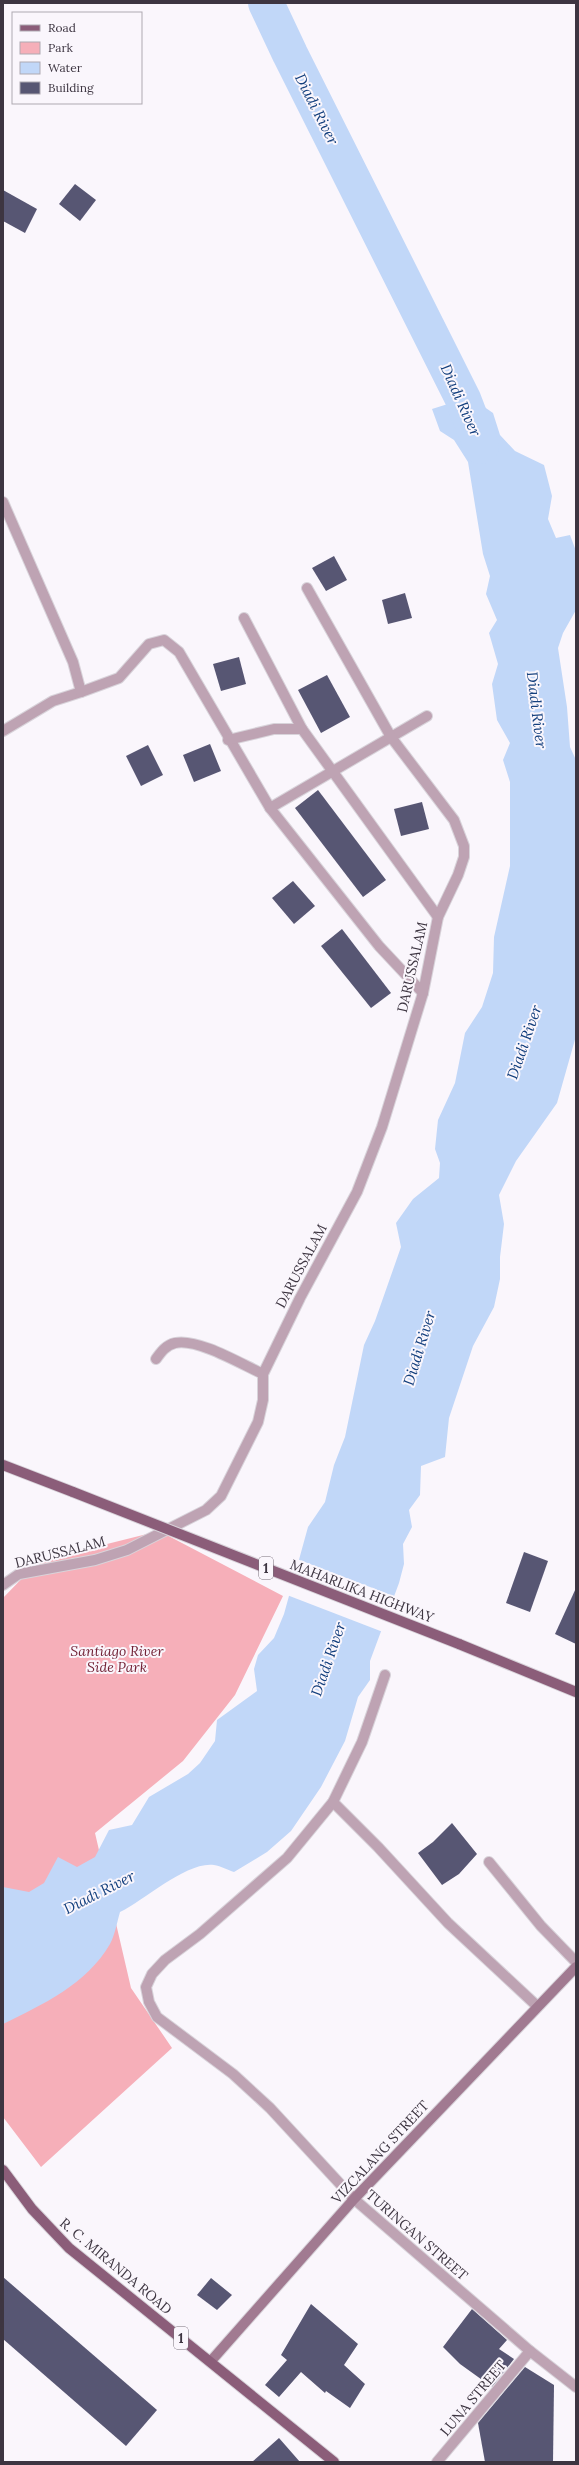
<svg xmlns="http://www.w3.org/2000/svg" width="579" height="2465" font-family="Lora,serif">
<rect width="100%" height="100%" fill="#faf6fc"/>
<polygon fill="#f6afb9" points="159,1531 283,1596 235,1695 183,1761 95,1833 131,1988 172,2048 41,2167 3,2117 3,1598 32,1568 51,1558"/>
<path fill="#c1d7f8" d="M470 397 493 413 500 435 515 451 544 465 552 496 548 519 556 538 570 535 576 551V610L563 633 558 648 567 707 570 747 576 760V1036L557 1103 516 1161 499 1195 504 1224 500 1257V1279L494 1307 473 1346 449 1418 445 1457 421 1466 420 1495 409 1510 412 1527 403 1544 404 1564 399 1583 370 1661V1680L358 1697 345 1741 321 1787 291 1831 267 1852 234 1872C228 1870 221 1866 214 1865 187 1861 145 1900 120 1912 117 1922 115 1935 110 1944 87 1984 42 2005 3 2024V1887L29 1892 44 1883 58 1857 77 1867 95 1857 109 1830 132 1825 149 1797 188 1774 200 1763 215 1741 217 1720 257 1691 254 1669 258 1655 274 1638 284 1614 308 1527 325 1502 334 1465 345 1437 364 1345 375 1321 401 1247 396 1223 413 1199 439 1178 440 1163 435 1149 438 1120 455 1083 465 1033 482 1007 493 973 494 937 510 866V782L503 760 510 743 497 720 492 684 498 664 489 633 497 620 486 594 490 576 483 554 468 462 454 440 440 431 432 409Z"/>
<polygon fill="#faf6fc" points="297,1559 396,1597 383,1632 287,1595"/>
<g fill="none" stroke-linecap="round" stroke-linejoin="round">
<polyline stroke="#c1d7f8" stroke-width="36" points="266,3 290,54 463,399 481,446"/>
</g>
<g fill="#575673">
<polygon points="75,184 96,200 80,221 59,204"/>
<polygon points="3,190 37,209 25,233 3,221"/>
<polygon points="334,556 347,580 326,591 312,568"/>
<polygon points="405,593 412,618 388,624 382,600"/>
<polygon points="239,657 246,684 221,691 213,664"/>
<polygon points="327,675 350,717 321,733 298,690"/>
<polygon points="210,744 221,771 194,782 183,755"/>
<polygon points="148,745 163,775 141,786 126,756"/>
<polygon points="318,790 386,880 363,897 295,808"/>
<polygon points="422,802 429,829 401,836 394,809"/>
<polygon points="293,881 315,906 294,924 272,898"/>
<polygon points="342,929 391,993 371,1008 321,946"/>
<polygon points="524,1552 548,1561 530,1612 506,1603"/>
<polygon points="576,1588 576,1644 555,1634"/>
<polygon points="452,1823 477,1854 459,1874 442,1885 418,1853 433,1842"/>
<polygon points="3,2277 157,2410 126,2446 3,2339"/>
<polygon points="211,2278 232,2295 217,2310 197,2295"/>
<polygon points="311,2304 358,2344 344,2365 365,2384 350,2408 326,2391 325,2393 301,2372 279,2397 265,2385 287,2360 281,2355"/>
<polygon points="472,2309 507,2340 499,2349 514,2359 492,2387 460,2364 443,2347"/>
<polygon points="525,2367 554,2385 553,2462 485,2462 478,2423"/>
<polygon points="279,2438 300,2462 252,2462"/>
</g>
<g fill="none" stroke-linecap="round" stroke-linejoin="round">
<g stroke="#d8d3da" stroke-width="12">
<g id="street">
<polyline points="3,502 73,662 81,692 53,701 3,731"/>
<polyline points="244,618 302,729 438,917"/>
<polyline points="81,692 119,678 149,644 164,640 179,652 270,808 379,946 423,993"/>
<polyline points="228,740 274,729 302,729"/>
<polyline points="270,808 427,716"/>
<path d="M156 1359C161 1352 166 1345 175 1343 198 1338 241 1364 263 1374"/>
<polyline points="3,1585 19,1574 95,1560 127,1550 206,1510 221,1496 258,1422 263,1400 263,1374 300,1298 357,1192 382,1127 423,993 438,917 458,875 464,857 464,846 454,820 391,737 307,588"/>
<polyline points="385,1675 362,1742 333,1802 287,1858 200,1934 165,1960 152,1974 146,1987 149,2002 157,2017 233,2074 270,2108 354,2199 530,2351 576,2387"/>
<polyline points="333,1802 378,1847 448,1923 537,2006"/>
<polyline points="489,1862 541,1926 576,1962"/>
<polyline points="437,2462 530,2351"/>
</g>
</g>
<g stroke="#d8d3da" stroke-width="12">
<polyline id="secondary" points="211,2361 354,2199 576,1967"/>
</g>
<g stroke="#d8d3da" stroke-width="12">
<g id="primary">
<polyline points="3,1465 73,1492"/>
<polyline points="459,1644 576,1692"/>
<polyline points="3,2170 32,2209 69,2248 334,2462"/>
</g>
</g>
<use href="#street" stroke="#bea3b3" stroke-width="10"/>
<use href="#secondary" stroke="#a17a91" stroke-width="10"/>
<use href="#primary" stroke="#8b5d79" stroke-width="10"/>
<g stroke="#d8d3da" stroke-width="12" stroke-linecap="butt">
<polyline id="primary-bridge" points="73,1492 459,1644"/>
</g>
<use href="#primary-bridge" stroke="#8b5d79" stroke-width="10"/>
</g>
<g text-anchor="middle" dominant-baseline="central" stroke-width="4" stroke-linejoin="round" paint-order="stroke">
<g fill="#faf6fc" stroke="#766f79" stroke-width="1">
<rect x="259" y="1557" width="14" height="22" rx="3"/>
<rect x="174" y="2327" width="14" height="22" rx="3"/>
</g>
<g font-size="13" font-weight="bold" fill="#3d3541">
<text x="266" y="1568">1</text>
<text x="181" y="2338">1</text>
</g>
<g font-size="14" fill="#3d3541" stroke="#faf6fc">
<text transform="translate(412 967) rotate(-77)">DARUSSALAM</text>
<text transform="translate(301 1266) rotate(-62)">DARUSSALAM</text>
<text transform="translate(60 1552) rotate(-14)">DARUSSALAM</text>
<text transform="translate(362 1591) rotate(21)">MAHARLIKA HIGHWAY</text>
<text transform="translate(380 2152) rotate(-47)">VIZCALANG STREET</text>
<text transform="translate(417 2235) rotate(41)">TURINGAN STREET</text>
<text transform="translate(116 2266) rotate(40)">R. C. MIRANDA ROAD</text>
<text transform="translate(473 2398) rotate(-50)">LUNA STREET</text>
</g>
<g font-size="14" font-style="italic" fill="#711f33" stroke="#faf6fc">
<text x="117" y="1651">Santiago River<tspan x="117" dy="16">Side Park</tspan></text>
</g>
<g font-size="15" font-style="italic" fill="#133f7d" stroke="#faf6fc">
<text transform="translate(317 109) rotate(63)">Diadi River</text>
<text transform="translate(461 400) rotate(66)">Diadi River</text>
<text transform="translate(537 710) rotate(83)">Diadi River</text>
<text transform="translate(524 1042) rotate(-71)">Diadi River</text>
<text transform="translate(419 1348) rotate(-73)">Diadi River</text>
<text transform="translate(328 1659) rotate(-71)">Diadi River</text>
<text transform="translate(99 1892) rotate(-27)">Diadi River</text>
</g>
</g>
<rect width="579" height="2465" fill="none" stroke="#3d3541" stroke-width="8"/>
<rect x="12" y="12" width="130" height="92" fill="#faf6fc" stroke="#aea9b1"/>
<rect x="20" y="25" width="20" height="6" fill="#8b5d79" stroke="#aea9b1"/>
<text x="48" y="32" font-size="12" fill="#3d3541">Road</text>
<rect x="20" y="42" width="20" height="12" fill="#f6afb9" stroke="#aea9b1"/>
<text x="48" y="52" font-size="12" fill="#3d3541">Park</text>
<rect x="20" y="62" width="20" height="12" fill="#c1d7f8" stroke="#aea9b1"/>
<text x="48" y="72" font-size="12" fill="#3d3541">Water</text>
<rect x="20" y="82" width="20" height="12" fill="#575673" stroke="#aea9b1"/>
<text x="48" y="92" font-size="12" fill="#3d3541">Building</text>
</svg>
